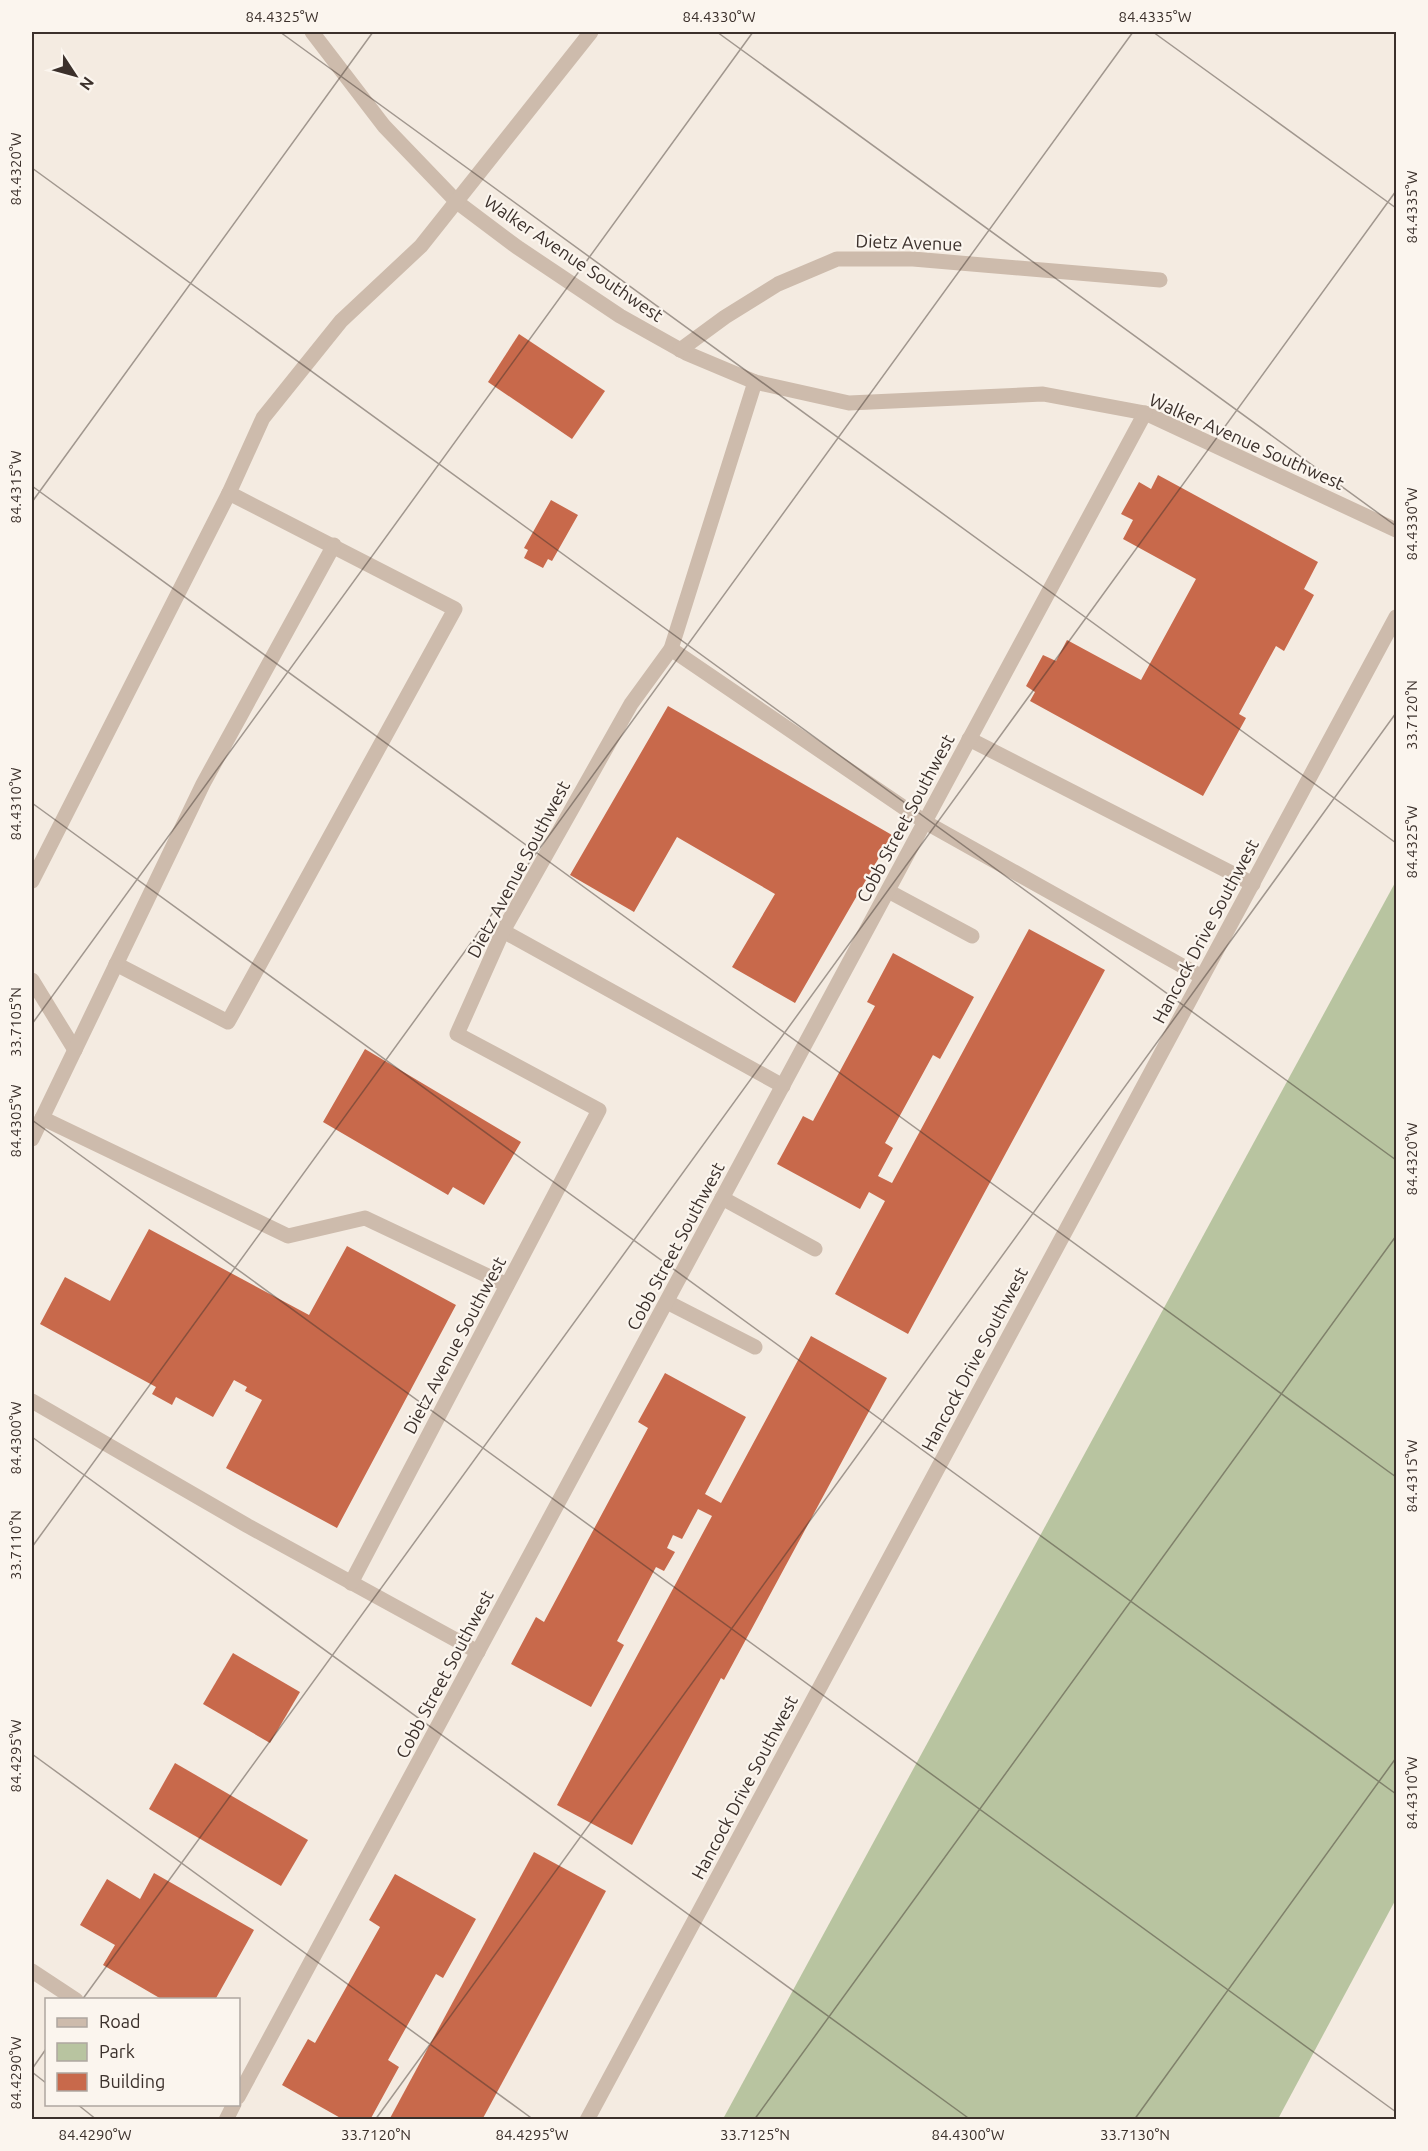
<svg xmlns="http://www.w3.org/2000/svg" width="1428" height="2151" font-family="Ubuntu,sans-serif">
<rect width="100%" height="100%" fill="#f4ebe1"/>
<polygon fill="#b8c4a0" points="1396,881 1396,1899 1278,2119 723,2119"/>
<g fill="#c8694b">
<polygon points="519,334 605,391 572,439 488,382"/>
<polygon points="1158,475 1318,562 1304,589 1314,595 1284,651 1276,646 1239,714 1246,718 1203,796 1030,701 1035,692 1026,686 1043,655 1056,661 1067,640 1141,680 1196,579 1123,539 1133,520 1121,514 1139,482 1151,489"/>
<polygon points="551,500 578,515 552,561 548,559 543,568 524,558 528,550 524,548"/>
<polygon points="668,706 892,835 795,1003 732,967 775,894 677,837 634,912 570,875"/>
<polygon points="1029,929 1105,970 908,1334 835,1294 885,1201 869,1192 860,1209 777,1164 803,1116 813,1121 875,1006 867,1002 893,953 974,997 940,1059 933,1055 885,1143 893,1148 878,1176 892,1183"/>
<polygon points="365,1049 521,1142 484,1205 453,1187 448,1195 323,1122"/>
<polygon points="149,1229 309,1315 347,1246 456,1305 337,1528 226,1468 262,1400 245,1391 247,1387 234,1380 213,1417 176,1397 172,1405 152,1394 156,1387 40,1324 65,1277 110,1301"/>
<polygon points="811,1336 887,1378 724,1680 721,1678 632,1845 557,1805 712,1516 698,1509 682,1539 673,1535 667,1548 675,1552 664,1571 656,1567 617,1641 624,1645 591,1707 511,1664 536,1617 544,1622 648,1428 638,1422 665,1373 746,1417 705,1494 721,1503"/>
<polygon points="233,1653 300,1692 270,1743 203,1704"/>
<polygon points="175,1763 308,1840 281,1886 149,1809"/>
<polygon points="534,1852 606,1891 482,2120 389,2120"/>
<polygon points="154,1873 254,1930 215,2000 163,2000 103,1965 115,1945 80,1925 107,1879 140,1899"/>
<polygon points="395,1874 476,1919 443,1978 436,1974 388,2060 399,2067 370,2120 344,2120 282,2085 308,2039 315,2043 380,1927 369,1920"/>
</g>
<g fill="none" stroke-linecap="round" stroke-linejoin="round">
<g stroke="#cdbbac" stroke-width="15">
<polyline points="312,32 384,126 457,202 517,247 620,316 686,353 755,382 849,403 1043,394 1145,413 1396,530"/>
<polyline points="680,350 725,317 778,284 837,259 913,259 1160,280"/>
<polyline points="671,649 925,822 1202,977"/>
<polyline points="969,739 1253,884"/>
<polyline points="32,881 229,493"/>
<polyline points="888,891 972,936"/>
<polyline points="503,931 783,1086"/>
<polyline points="116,964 228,1022 455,609 229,493 263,418 341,321 421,246 591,32"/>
<polyline points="32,980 75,1050"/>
<polyline points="42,1118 288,1236 365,1218 507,1285"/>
<polyline points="32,1139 203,784 334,545"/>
<polyline points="722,1198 815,1249"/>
<polyline points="667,1302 755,1347"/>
<polyline points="32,1401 248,1526 478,1652"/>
<polyline points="351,1583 599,1110 457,1034 503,931 631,704 671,649 755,382"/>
<polyline points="32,1971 76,2000"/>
<polyline points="238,2097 1145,413"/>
<polyline points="226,2120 234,2104"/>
<polyline points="587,2120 1396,617"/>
</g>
</g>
<path fill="none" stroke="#3b302b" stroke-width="1.5" stroke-opacity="0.45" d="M280 32 1396 843M717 32 1396 526M1153 32 1396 208M32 168 1396 1160M32 486 1396 1477M32 502 373 32M32 803 1396 1794M32 1024 753 32M32 1120 1396 2112M32 1437 971 2120M32 1547 1133 32M32 1754 534 2120M82 2000 1396 191M32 2069 46 2049M32 2072 46 2083M77 2104 97 2120M375 2120 1396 713M754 2120 1396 1236M1134 2120 1396 1758"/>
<g text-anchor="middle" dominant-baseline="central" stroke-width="4.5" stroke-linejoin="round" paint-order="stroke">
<g font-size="18" fill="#3b302b" stroke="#fbf5ee">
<text transform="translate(909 242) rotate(2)">Dietz Avenue</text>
<text transform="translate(574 258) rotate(34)">Walker Avenue Southwest</text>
<text transform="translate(1247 441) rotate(24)">Walker Avenue Southwest</text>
<text transform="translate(905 818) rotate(-62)">Cobb Street Southwest</text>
<text transform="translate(518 869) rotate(-62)">Dietz Avenue Southwest</text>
<text transform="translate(1205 931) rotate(-62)">Hancock Drive Southwest</text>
<text transform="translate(675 1246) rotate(-62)">Cobb Street Southwest</text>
<text transform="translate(454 1345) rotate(-62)">Dietz Avenue Southwest</text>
<text transform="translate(974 1359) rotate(-62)">Hancock Drive Southwest</text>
<text transform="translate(444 1674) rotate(-62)">Cobb Street Southwest</text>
<text transform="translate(744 1787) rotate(-62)">Hancock Drive Southwest</text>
</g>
</g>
<rect width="1428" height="2151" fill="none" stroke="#fbf5ee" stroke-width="66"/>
<rect x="45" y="1998" width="195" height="108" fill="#fbf5ee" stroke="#aea6a0" stroke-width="1.5"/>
<rect x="57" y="2018" width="30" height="9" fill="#cdbbac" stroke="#aea6a0" stroke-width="1.5"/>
<text x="99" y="2028" font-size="18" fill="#3b302b">Road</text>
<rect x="57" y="2043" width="30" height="18" fill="#b8c4a0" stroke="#aea6a0" stroke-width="1.5"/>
<text x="99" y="2058" font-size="18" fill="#3b302b">Park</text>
<rect x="57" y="2073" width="30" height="18" fill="#c8694b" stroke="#aea6a0" stroke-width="1.5"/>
<text x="99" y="2088" font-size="18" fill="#3b302b">Building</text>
<g transform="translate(75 75) rotate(126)" stroke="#fbf5ee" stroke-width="4.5" paint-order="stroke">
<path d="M0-4.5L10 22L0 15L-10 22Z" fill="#3b302b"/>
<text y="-9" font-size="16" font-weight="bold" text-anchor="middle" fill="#3b302b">N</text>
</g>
<rect x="33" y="33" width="1362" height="2085" fill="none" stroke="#3b302b" stroke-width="2"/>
<g font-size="15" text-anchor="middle" fill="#3b302b">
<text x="282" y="22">84.4325°W</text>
<text x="719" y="22">84.4330°W</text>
<text x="1155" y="22">84.4335°W</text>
<text transform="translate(16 169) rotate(-90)" y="5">84.4320°W</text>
<text transform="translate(1412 207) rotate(-90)" y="5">84.4335°W</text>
<text transform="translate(16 487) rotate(-90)" y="5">84.4315°W</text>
<text transform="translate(1412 524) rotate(-90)" y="5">84.4330°W</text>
<text transform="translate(1412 715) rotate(-90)" y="5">33.7120°N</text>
<text transform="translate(16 804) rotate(-90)" y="5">84.4310°W</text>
<text transform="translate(1412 842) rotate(-90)" y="5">84.4325°W</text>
<text transform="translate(16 1022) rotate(-90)" y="5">33.7105°N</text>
<text transform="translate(16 1121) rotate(-90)" y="5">84.4305°W</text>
<text transform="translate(1412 1159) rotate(-90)" y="5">84.4320°W</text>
<text transform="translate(16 1438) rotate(-90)" y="5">84.4300°W</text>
<text transform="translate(1412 1476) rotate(-90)" y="5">84.4315°W</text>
<text transform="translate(16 1545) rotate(-90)" y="5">33.7110°N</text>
<text transform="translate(16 1756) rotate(-90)" y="5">84.4295°W</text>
<text transform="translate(1412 1793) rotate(-90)" y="5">84.4310°W</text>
<text transform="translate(16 2073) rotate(-90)" y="5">84.4290°W</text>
<text x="95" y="2140">84.4290°W</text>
<text x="376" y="2140">33.7120°N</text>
<text x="532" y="2140">84.4295°W</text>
<text x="755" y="2140">33.7125°N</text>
<text x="968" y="2140">84.4300°W</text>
<text x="1135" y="2140">33.7130°N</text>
</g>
</svg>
